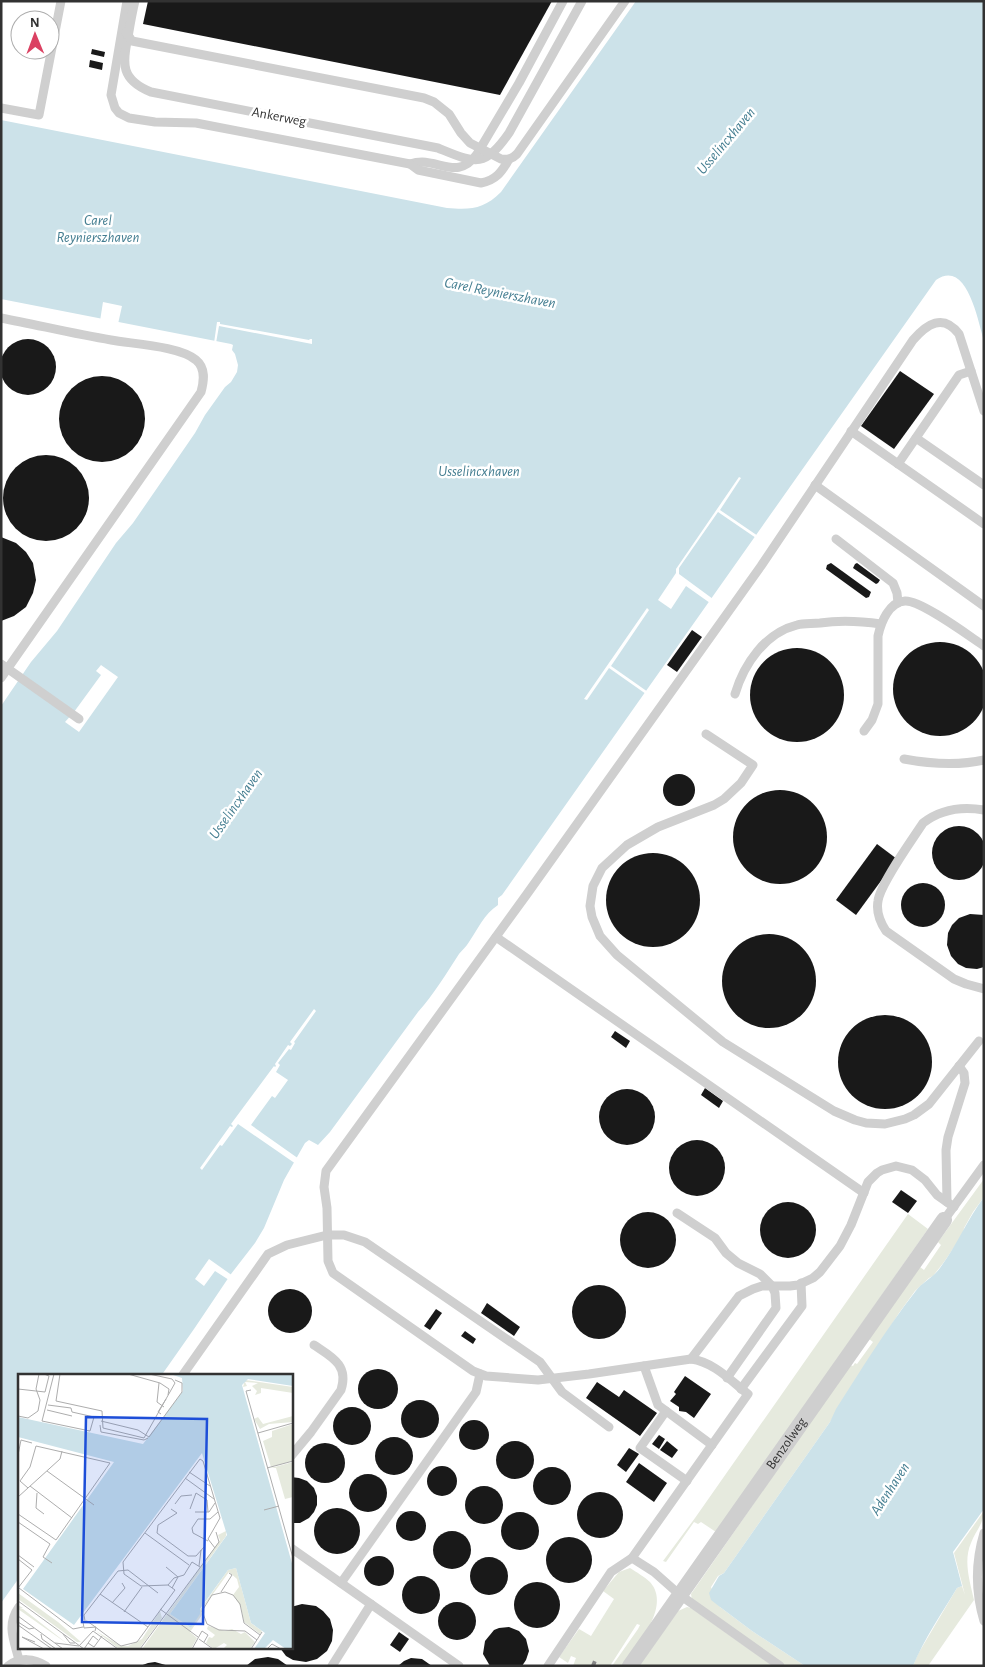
<svg xmlns="http://www.w3.org/2000/svg" width="985" height="1667" font-family="'Alegreya Sans',sans-serif">
<rect width="100%" height="100%" fill="#fff"/>
<g fill="#e6eade">
<polygon points="984,1179 984,1197 973,1212 964,1228 963,1234 944,1262 933,1276 929,1278 915,1291 899,1313 830,1422 724,1573 718,1576 711,1587 720,1607 752,1631 805,1666 784,1666 692,1600 691,1594 850,1365 853,1366 855,1363 857,1364 873,1342 869,1339 920,1267 924,1270 941,1245 938,1242"/>
<polygon points="908,1214 928,1229 716,1532 701,1522 698,1524 694,1522 666,1562 663,1561 695,1518"/>
<path d="M984 1511C984 1523 975 1532 971 1543 963 1561 970 1582 974 1600L928 1666H913L918 1654 957 1588 962 1586 965 1595 954 1553Z"/>
<path d="M630 1568C636 1572 645 1577 650 1582 672 1607 636 1646 622 1666H612L638 1629 640 1625 637 1624 610 1666H595L597 1662 593 1661 591 1666H573L576 1658 571 1656 568 1663 559 1657 579 1629 591 1636 614 1599 603 1591 619 1572Z"/>
<polygon points="687,1607 691,1608 773,1666 639,1666 678,1611"/>
</g>
<g fill="#cce2e9">
<path d="M636 1H984V341C978 321 967 258 936 280L502 895 498 898V905C484 914 478 929 469 942 466 947 462 950 459 954 446 974 434 994 418 1012L330 1132 318 1145 309 1140 305 1143 284 1180 264 1228 255 1243 231 1274 194 1329 161 1376H19V1578L1 1603V706L31 662 57 631 116 543 133 523 195 433 205 415 225 387 231 382 237 372 238 365 235 354 232 350 233 345 231 344 1 299V120L447 208C471 210 484 209 501 192Z"/>
<path d="M984 1197V1509L953 1552 962 1586 957 1588C942 1613 924 1639 913 1666H805L752 1631 720 1607 711 1600 709 1593 719 1576 724 1573 830 1422 836 1409C861 1370 886 1329 915 1292 922 1282 933 1278 940 1268 957 1245 967 1220 984 1197Z"/>
</g>
<g fill="#fff">
<polygon points="103,302 122,306 118,324 100,321"/>
<polygon points="217,322 220,322 220,324 309,340 310,339 312,339 312,344 219,326 216,343 214,343"/>
<polygon points="739,477 741,478 720,510 758,536 756,538 718,512 679,568 679,574 713,599 710,603 686,586 671,609 658,600 676,573 676,569"/>
<polygon points="647,608 649,610 611,666 648,692 646,694 609,668 587,700 584,699"/>
<polygon points="101,665 118,677 79,732 65,722 74,712 101,675 96,671"/>
<polygon points="314,1009 316,1011 294,1042 295,1043 291,1050 289,1049 278,1063 280,1065 276,1072 288,1080 275,1098 272,1096 251,1125 299,1159 296,1164 238,1124 222,1146 220,1145 202,1170 200,1168 230,1126 232,1127 233,1126 231,1124 274,1066 275,1067 276,1066 275,1064 288,1045 290,1046 292,1044 290,1042"/>
<polygon points="209,1259 233,1276 229,1280 215,1271 204,1286 195,1279"/>
</g>
<g fill="#191919">
<polygon points="148,1 552,1 500,95 143,24"/>
<polygon points="92,49 105,52 104,57 91,54"/>
<polygon points="90,60 103,63 102,70 89,67"/>
<circle cx="28" cy="367" r="28"/>
<polygon points="900,371 934,394 894,449 861,426"/>
<circle cx="102" cy="419" r="43"/>
<circle cx="46" cy="498" r="43"/>
<polygon points="1,537 16,543 26,552 33,563 36,580 33,593 26,607 14,616 1,621"/>
<polygon points="831,563 871,592 869,597 866,598 826,569 827,565"/>
<polygon points="857,563 880,580 878,583 876,584 853,568 855,564"/>
<polygon points="692,630 702,637 677,672 667,665"/>
<circle cx="940" cy="689" r="47"/>
<circle cx="797" cy="695" r="47"/>
<circle cx="679" cy="790" r="16"/>
<circle cx="780" cy="837" r="47"/>
<circle cx="959" cy="853" r="27"/>
<polygon points="877,844 897,859 856,915 836,900"/>
<circle cx="653" cy="900" r="47"/>
<circle cx="923" cy="905" r="22"/>
<polygon points="970,914 984,915 984,967 977,969 966,968 958,964 951,956 947,945 948,933 952,925 959,918"/>
<circle cx="769" cy="981" r="47"/>
<circle cx="885" cy="1062" r="47"/>
<polygon points="615,1031 630,1041 626,1048 611,1037"/>
<polygon points="705,1088 723,1101 719,1108 701,1095"/>
<circle cx="627" cy="1117" r="28"/>
<circle cx="697" cy="1168" r="28"/>
<polygon points="901,1190 917,1201 908,1213 892,1202"/>
<circle cx="788" cy="1230" r="28"/>
<circle cx="648" cy="1240" r="28"/>
<circle cx="599" cy="1312" r="27"/>
<circle cx="290" cy="1311" r="22"/>
<polygon points="487,1303 520,1327 514,1336 481,1313"/>
<polygon points="436,1309 442,1313 430,1330 424,1326"/>
<polygon points="465,1331 476,1339 473,1344 461,1336"/>
<circle cx="378" cy="1389" r="20"/>
<polygon points="685,1376 711,1394 694,1418 686,1412 679,1411 679,1407 670,1401 676,1394 674,1392"/>
<polygon points="597,1382 619,1397 624,1390 657,1413 640,1436 586,1398"/>
<circle cx="420" cy="1419" r="19"/>
<circle cx="352" cy="1426" r="19"/>
<circle cx="474" cy="1435" r="15"/>
<polygon points="659,1435 665,1439 659,1449 652,1444"/>
<circle cx="394" cy="1456" r="19"/>
<circle cx="515" cy="1460" r="19"/>
<polygon points="667,1441 678,1450 672,1458 660,1450"/>
<circle cx="325" cy="1463" r="20"/>
<polygon points="629,1448 639,1454 626,1472 617,1465"/>
<polygon points="639,1463 667,1483 654,1502 626,1482"/>
<circle cx="442" cy="1481" r="15"/>
<circle cx="552" cy="1486" r="19"/>
<circle cx="368" cy="1493" r="19"/>
<polygon points="291,1477 299,1478 307,1481 314,1488 317,1496 317,1505 314,1512 309,1518 300,1523 291,1523"/>
<circle cx="484" cy="1505" r="19"/>
<circle cx="600" cy="1515" r="23"/>
<circle cx="337" cy="1531" r="23"/>
<circle cx="411" cy="1526" r="15"/>
<circle cx="520" cy="1531" r="19"/>
<circle cx="452" cy="1550" r="19"/>
<circle cx="569" cy="1560" r="23"/>
<circle cx="379" cy="1571" r="15"/>
<circle cx="489" cy="1576" r="19"/>
<circle cx="421" cy="1595" r="19"/>
<circle cx="537" cy="1605" r="23"/>
<circle cx="457" cy="1621" r="19"/>
<polygon points="302,1604 316,1606 323,1611 330,1619 333,1630 332,1641 327,1651 317,1659 306,1662 293,1660 286,1656 280,1648 291,1648 291,1607"/>
<polygon points="509,1627 519,1631 526,1639 529,1651 526,1660 522,1666 490,1666 483,1654 485,1641 494,1630 499,1628"/>
<polygon points="399,1632 409,1639 400,1652 390,1645"/>
<polygon points="268,1657 278,1659 288,1666 246,1666 255,1659"/>
<polygon points="411,1658 422,1659 432,1666 398,1666 404,1661"/>
<polygon points="155,1662 169,1666 140,1666 148,1663"/>
</g>
<g fill="none" stroke-linecap="round" stroke-linejoin="round">
<g stroke="#cfcfcf" stroke-width="9">
<path d="M127 1 111 95 115 108 119 113 129 118 155 122 196 123 410 164C413 163 418 162 422 162 444 163 460 178 477 154L519 83 563 1"/>
<path d="M135 1C132 13 130 25 128 37 122 64 121 80 151 92L438 148C475 163 484 169 509 133L582 1"/>
<path d="M126 32 132 41 424 98 434 102 449 114 461 133 470 143 501 159C508 160 512 159 517 154L625 1"/>
<polyline points="1,108 39,115 61,1"/>
<path d="M410 164 418 170 481 183C496 180 502 172 509 159"/>
<path d="M1 318C38 325 74 334 111 340 132 344 180 346 196 360 206 368 204 381 201 392L1 678"/>
<polyline points="851,431 984,524"/>
<polyline points="916,438 984,485"/>
<polyline points="898,464 959,375 971,371"/>
<polyline points="815,485 984,606"/>
<polyline points="836,539 893,583 897,593 898,603"/>
<polyline points="1,664 79,719"/>
<path d="M735 694C744 664 765 633 797 625 804 623 812 624 820 623 840 620 860 621 881 624"/>
<path d="M864 731 872 720 878 704V636C881 622 889 602 905 601 921 600 969 636 984 646"/>
<polyline points="706,734 753,765 741,783 724,799 714,805 658,827 627,845 602,868 593,886 590,906 592,917 600,936 617,955 723,1042 834,1111 855,1120 866,1123 885,1124 905,1119 914,1115 929,1104 979,1041"/>
<path d="M904 759C931 764 957 766 984 760"/>
<path d="M984 810C961 806 941 809 923 823 912 840 880 884 878 901 876 912 880 922 886 931L954 979 966 984 984 989"/>
<polyline points="496,937 864,1193"/>
<polyline points="947,1202 946,1150 948,1137 965,1083 964,1073 959,1066"/>
<polyline points="677,1213 715,1238 726,1253 738,1263 760,1274 772,1286 775,1293 776,1308 727,1378"/>
<polyline points="944,1220 984,1165"/>
<polyline points="691,1359 739,1296 753,1289 762,1286 790,1286 798,1285 813,1278 820,1272 840,1246 851,1225 868,1182 877,1173 882,1170 896,1166 912,1170 925,1180 937,1195 954,1207"/>
<polyline points="644,1366 658,1405 712,1445"/>
<polyline points="182,1376 268,1254 287,1245 327,1235 344,1235 365,1242 540,1362 562,1392 609,1427"/>
<polyline points="741,1389 802,1306 801,1283"/>
<polyline points="666,1411 640,1448 687,1481"/>
<path d="M291 1456 311 1432 341 1390C349 1365 332 1357 314 1345"/>
<path d="M984 1533C975 1563 975 1591 984 1621"/>
<polyline points="291,1548 459,1666"/>
<polyline points="632,1558 654,1572 680,1595 780,1666"/>
<polyline points="341,1583 476,1392 480,1374"/>
<path d="M19 1660C14 1640 6 1625 19 1607"/>
<path d="M8 1666C20 1657 34 1658 46 1666"/>
<polyline points="332,1666 371,1604"/>
<path d="M548 1666 611 1572 632 1558 748 1394C731 1381 714 1362 691 1359L589 1374 538 1380 486 1376 473 1371 333 1273 328 1261 327 1208 324 1187 326 1171 527 894 761 566 913 340C927 324 943 313 959 334L984 411"/>
</g>
<path stroke="#cfcfcf" stroke-width="16" id="s1" d="M630 1666 944 1220"/>
<polyline stroke="#878787" stroke-width="4" stroke-dasharray="5 4" stroke-linecap="butt" points="593,1666 595,1661"/>
</g>
<g text-anchor="middle" dominant-baseline="central" stroke-width="5" stroke-linejoin="round" paint-order="stroke">
<g font-size="14" fill="#323232" stroke="#fff">
<text transform="translate(279 117) rotate(11)">Ankerweg</text>
<text stroke="none"><textPath href="#s1" startOffset="272">Benzolweg</textPath></text>
</g>
<g font-size="15" font-style="italic" fill="#437d90" stroke="#fff">
<text transform="translate(726 141) rotate(-50)">Usselincxhaven</text>
<text x="98" y="220">Carel<tspan x="98" dy="17">Reynierszhaven</tspan></text>
<text transform="translate(500 293) rotate(11)">Carel Reynierszhaven</text>
<text x="479" y="471">Usselincxhaven</text>
<text transform="translate(236 804) rotate(-55)">Usselincxhaven</text>
<text transform="translate(890 1489) rotate(-57)">Adenhaven</text>
</g>
</g>
<g transform="translate(18 1374)">
<rect width="275" height="275" fill="#fff"/>
<path d="M227 6 275 13V19L243 14V19L237 21 239 17 234 12 240 9 227 8 229 12 225 13ZM275 42V48L251 50 242 55 236 45 240 43 245 50ZM275 50V87L253 93 245 67 254 63V57ZM275 88V123L267 125 258 94H253ZM208 157V162L152 240 173 254 182 236 210 196 218 194 233 249 244 257 242 260 226 248 223 233 215 221 221 213 219 205 211 198 184 235V241L172 258 179 264 173 275H124L202 166 200 161ZM0 219 40 248 63 268H59L0 225ZM0 231 5 234 2 235H5L51 271 0 235ZM142 237 144 244 121 275H101L78 257 103 272H110L124 265ZM190 252 207 257 214 255 223 260 227 258 237 268 232 275H205L209 271 206 269 196 275 188 269 191 263 194 264 197 261 189 255Z" fill="#e6eade"/>
<path d="M152 0H275V12L230 5 224 11 275 193V275H268L255 266 246 275H236L247 259 233 249 218 194 210 196 182 235V240L173 254 152 240 209 161 184 79 56 251 5 215 96 88 0 63V43L125 70 165 17 164 4Z" fill="#cce2e9"/>
<path fill="none" stroke="#adadad" stroke-width="1" d="M42 0 38 27 84 37 85 54 126 64 157 9 154 5 131 0M110 0 142 9 151 15 150 21M141 9 139 28 146 33M0 15 27 18 31 2 26 0M233 16 228 17 275 184M30 31 53 34 54 38 76 43 72 57 24 47 36 0M29 36 54 42M143 40 140 38 148 25M0 42 10 44 20 37 22 26 18 15 21 0M83 47 120 56 131 63 164 18V9L157 6M82 51 83 58 126 66 130 64M240 59 275 49M0 81 3 66 14 69M249 94 275 87M29 97 76 131M171 98 192 112M167 104 196 125M12 112 54 144M19 119 18 134 26 140M0 123 42 85 44 77M157 130 163 122 174 121M153 135 159 139 140 151 139 159 170 182H178L186 173M172 135 178 119 189 126 190 138M246 136 261 132M177 138H191L197 129M0 140 38 166 92 89 18 72 12 93 2 107 10 114M0 148 32 170 25 183 34 189M127 159 171 191M190 167 175 159 174 154 180 145H192L200 138M0 181 16 193M0 185 14 196 0 214M181 192 183 176M148 193 160 203 154 214M150 211 156 204 166 201 174 188 182 193M1 214 55 255 65 253M203 218 214 201 211 199M82 220 130 253M0 227 66 275M94 229 107 214 104 209M142 235 180 263M106 238 124 213M0 242 45 275M67 247 66 241 100 197 110 196 140 219M0 248 11 255 16 254M0 251 34 275M77 257 78 253 66 254 65 248 69 247 76 252 100 270 103 272 119 268 157 216 150 211 123 212 106 200 105 188 182 85 185 87 202 144 190 165 197 174M23 260 24 265 38 275M45 260 52 269H57M181 265 195 275M239 266 227 257 201 256 189 250 184 237 194 221 207 218 215 221 222 230 226 249 242 261M17 268 4 263 26 275M37 269 61 272 75 257 100 275M70 269 76 273 84 262M66 275 75 262 80 266M122 275 201 168 198 158M174 275 184 257 190 261 186 268M233 275 244 258M249 275 254 270 263 275"/>
<path fill="#1d4ed8" fill-opacity="0.15" stroke="#1d4ed8" stroke-width="2.5" d="M68 43 189 45 185 250 64 248Z"/>
<rect width="275" height="275" fill="none" stroke="#323232" stroke-width="2.5"/>
</g>
<rect width="985" height="1667" fill="none" stroke="#323232" stroke-width="5"/>
<g transform="translate(35 35) rotate(359)"><circle r="24" fill="#ffffff" stroke="#adadad"/>
<path d="M0-4L9 19L0 12L-9 19Z" fill="#db4162"/>
<text y="-8" font-size="14" font-weight="bold" text-anchor="middle" fill="#323232">N</text>
</g>
</svg>
